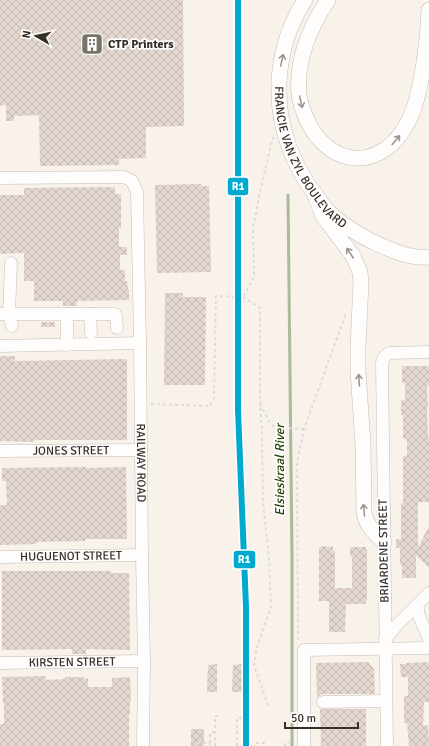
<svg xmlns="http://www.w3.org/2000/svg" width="429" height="746" font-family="Signika,sans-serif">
<defs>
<pattern id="building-cross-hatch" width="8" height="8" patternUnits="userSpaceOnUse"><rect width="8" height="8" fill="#e3d7cf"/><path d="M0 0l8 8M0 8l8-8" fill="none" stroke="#c3b9b2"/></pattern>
</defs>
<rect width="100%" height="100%" fill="#f8f2eb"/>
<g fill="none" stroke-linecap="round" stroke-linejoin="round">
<polyline stroke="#aabb9c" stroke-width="3" points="288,195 292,556 292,746"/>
</g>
<g fill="url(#building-cross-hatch)">
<polygon points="0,0 183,0 184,126 146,127 146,158 119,159 119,165 40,166 39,115 14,116 14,121 6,121 6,105 0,106"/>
<polygon points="201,184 201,186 209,186 211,272 157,273 155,185"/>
<polygon points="115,187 115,194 121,194 121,228 119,228 119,247 127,247 127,255 120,255 120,270 125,270 125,281 127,281 128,289 129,289 129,300 77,301 77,306 63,306 63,301 34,301 34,281 24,281 24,253 0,254 0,195 24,195 24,188"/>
<polygon points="165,293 183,293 183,297 206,297 205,385 164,385"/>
<rect x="41" y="322" width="14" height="5"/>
<polygon points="0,356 15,356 15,361 127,359 127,440 33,440 33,442 0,441"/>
<polygon points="402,366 429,366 429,386 427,386 428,407 427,407 428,437 429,437 429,502 418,502 418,548 429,526 429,568 416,555 416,578 402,578 402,565 400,565 400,548 396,548 396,539 401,539 401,503 403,503 403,456 407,456 407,439 403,439 403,415 401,415 401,402 402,400 405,400 405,383 402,383"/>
<polygon points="86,467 86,468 126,467 127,539 85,539 85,541 36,542 36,544 0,545 0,505 7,505 6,481 2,481 2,468"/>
<polygon points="321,546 333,547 333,550 335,551 335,588 352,588 352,556 350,556 350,547 366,547 366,550 367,550 367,601 366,601 366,604 346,604 345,632 329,632 329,601 319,601 319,547 321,547"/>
<polygon points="2,571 111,571 111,573 129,573 130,650 86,649 86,654 72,654 72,649 2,650"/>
<polygon points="368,662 374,669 375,694 323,694 320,695 317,698 316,663"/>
<polygon points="429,662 429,702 424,702 423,726 428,725 429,746 409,746 407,723 404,723 404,696 408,696 408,677 401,677 400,664 406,664 406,663"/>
<polygon points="217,664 217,692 207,692 208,665"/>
<polygon points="242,664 242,692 232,692 233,665"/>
<polygon points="45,676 46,680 65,679 65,677 84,677 84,679 88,678 88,687 112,687 112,678 130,677 131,701 130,701 130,714 129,714 129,746 0,746 0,724 4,724 4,703 3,703 2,677"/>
<polygon points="320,709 366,709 366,746 321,746"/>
<rect x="191" y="729" width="13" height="17"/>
</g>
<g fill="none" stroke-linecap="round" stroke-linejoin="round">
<g stroke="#c3bdb6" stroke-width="13">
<g id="minor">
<path id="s1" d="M0 178 124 177 132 181 137 192 140 343 142 555 144 661 143 746"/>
<polyline points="11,263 9,314 12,326"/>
<polyline points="0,314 115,314 116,316 117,328"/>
<polyline points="90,314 91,333"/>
<polyline points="67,345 67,314"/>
<polyline points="0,346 140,343"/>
<path id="s2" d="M0 451 141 450"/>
<path id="s3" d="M0 557 142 555"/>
<polyline points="417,605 419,616 429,639"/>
<polyline points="385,640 396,626 429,593"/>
<path id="s4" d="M0 663 144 661"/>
<polyline points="323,702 386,701"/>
<polyline points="304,746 304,650 429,648"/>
<polyline points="387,746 382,363 384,357 389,353 429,352"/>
</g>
</g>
<g stroke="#c3bdb6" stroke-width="16">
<g id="major">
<path id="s5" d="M305 0C302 5 299 10 296 16 285 37 278 68 279 92 279 130 294 168 318 198 321 202 323 206 327 210 337 221 358 234 371 241 389 249 409 259 429 257"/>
<path d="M328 0C310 27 296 60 299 94 300 103 303 111 307 120 330 170 383 171 408 122 415 110 417 98 420 85 425 60 428 35 429 10"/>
<path d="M315 195 323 216 353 256 360 272 361 282 358 347V371L363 444 364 513C367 527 374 532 384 542"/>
</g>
</g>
<g stroke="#dddbd9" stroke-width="2" stroke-dasharray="3 3" stroke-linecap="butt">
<polyline points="243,297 260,308 260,403 262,432 263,503 269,558 271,607 257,647 254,665 269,708"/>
<polyline points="151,404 210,406 214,398 216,296 243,297 254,277 253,228 261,187 273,137"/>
<polyline points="260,404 271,425 281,428 304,429"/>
<polyline points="298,640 297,463 304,429 346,313"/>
<polyline points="210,743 210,733 214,732"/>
<polyline points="256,743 264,743 264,746"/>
<polyline points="194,746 194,743 210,743 210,746"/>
<polyline points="215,746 215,716 220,716"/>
<polyline points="237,746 237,718 244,718"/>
<polyline points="285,746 285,743 294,742"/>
</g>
<use href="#minor" stroke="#fefdfc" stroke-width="12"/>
<use href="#major" stroke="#fefdfc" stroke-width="15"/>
<g stroke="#fff" stroke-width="9">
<polyline id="rail-1" points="238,0 238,410 246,607 246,746"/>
</g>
<use href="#rail-1" stroke="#00a9ce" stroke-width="6"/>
</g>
<defs><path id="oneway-shaft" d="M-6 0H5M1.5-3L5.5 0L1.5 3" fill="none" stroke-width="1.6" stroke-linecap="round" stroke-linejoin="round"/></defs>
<g stroke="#9a9692">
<use href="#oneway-shaft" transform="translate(282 60) rotate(-78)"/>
<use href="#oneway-shaft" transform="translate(301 102) rotate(77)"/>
<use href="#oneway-shaft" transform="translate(396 140) rotate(-50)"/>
<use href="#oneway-shaft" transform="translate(350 253) rotate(-123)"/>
<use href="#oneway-shaft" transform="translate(359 380) rotate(-94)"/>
<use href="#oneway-shaft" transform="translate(364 510) rotate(-95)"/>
</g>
<defs>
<g id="building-square" transform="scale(1.15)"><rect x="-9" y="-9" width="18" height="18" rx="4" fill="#79736c" stroke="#fff"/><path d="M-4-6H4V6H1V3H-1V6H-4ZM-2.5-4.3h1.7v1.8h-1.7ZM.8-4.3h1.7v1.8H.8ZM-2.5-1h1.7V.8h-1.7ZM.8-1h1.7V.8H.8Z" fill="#fff"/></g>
</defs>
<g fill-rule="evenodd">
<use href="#building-square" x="92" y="44"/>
</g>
<g text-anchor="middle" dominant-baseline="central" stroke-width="3.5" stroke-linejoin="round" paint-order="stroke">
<g font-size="12" font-weight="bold" fill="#352f27" stroke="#fff" text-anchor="start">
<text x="108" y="44">CTP Printers</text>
</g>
<g font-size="12" fill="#352f27" stroke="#fff">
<text stroke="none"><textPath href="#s5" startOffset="171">FRANCIE VAN ZYL BOULEVARD</textPath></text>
<text stroke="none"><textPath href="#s2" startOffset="71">JONES STREET</textPath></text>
<text stroke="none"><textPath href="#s1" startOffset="416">RAILWAY ROAD</textPath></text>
<text transform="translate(384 551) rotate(-91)">BRIARDENE STREET</text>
<text stroke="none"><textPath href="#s3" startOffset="71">HUGUENOT STREET</textPath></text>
<text stroke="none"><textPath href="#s4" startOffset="72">KIRSTEN STREET</textPath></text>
</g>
<g font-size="13" font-style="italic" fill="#204304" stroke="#fff">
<text transform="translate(280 470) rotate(-90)">Elsieskraal River</text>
</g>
</g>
<g stroke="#fff" stroke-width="1.5">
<rect x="227" y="177" width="22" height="19" rx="4" fill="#00a9ce"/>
<rect x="233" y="550" width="23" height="19" rx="4" fill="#00a9ce"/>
</g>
<g font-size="11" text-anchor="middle" font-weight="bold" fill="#fff">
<text x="238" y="190">R1</text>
<text x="244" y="563">R1</text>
</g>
<g transform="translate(36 36) rotate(279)" stroke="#ffffff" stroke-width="3" paint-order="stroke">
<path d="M0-3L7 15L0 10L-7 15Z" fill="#352f27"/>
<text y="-6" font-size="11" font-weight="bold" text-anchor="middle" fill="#352f27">N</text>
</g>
<path d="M285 722v6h73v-6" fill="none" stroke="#352f27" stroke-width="2"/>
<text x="291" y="722" font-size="12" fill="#352f27" stroke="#ffffff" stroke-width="3" paint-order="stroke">50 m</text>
</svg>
